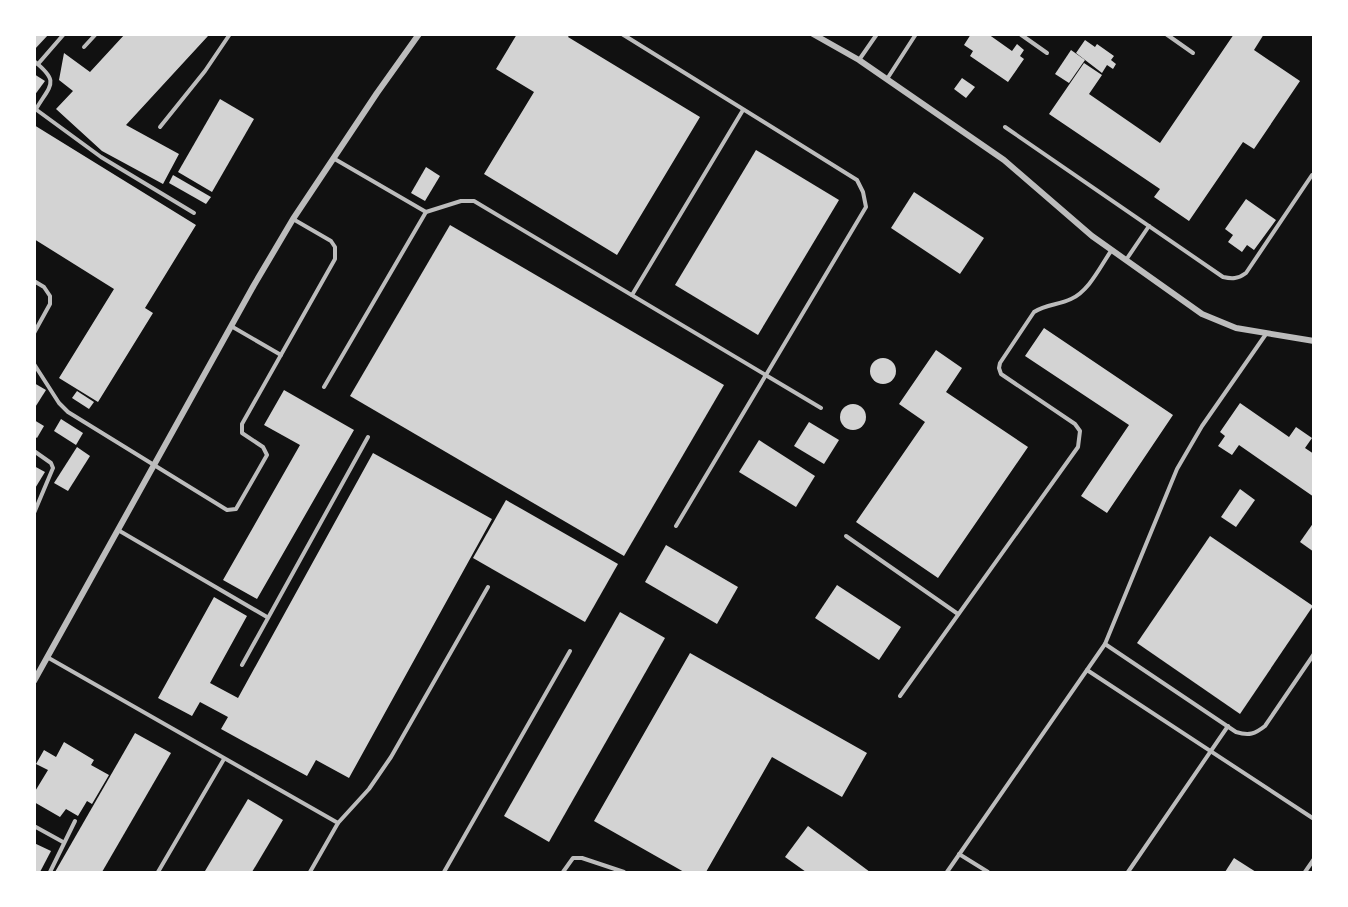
<svg xmlns="http://www.w3.org/2000/svg" width="1348" height="907" font-family="Helvetica,sans-serif">
<rect width="100%" height="100%" fill="#111"/>
<g fill="#d3d3d3">
<polygon points="34,34 49,34 34,50"/>
<polygon points="125,34 207,34 208,36 126,125 179,154 163,184 102,151 56,109 73,91 59,80 64,53 90,72"/>
<polygon points="517,34 570,34 568,37 700,117 617,255 484,174 534,92 496,69"/>
<polygon points="971,34 988,34 1012,51 1017,44 1024,50 1020,56 1024,59 1008,82 970,56 973,51 964,45"/>
<polygon points="1234,34 1264,34 1254,50 1300,81 1254,149 1243,142 1189,221 1154,197 1160,189 1049,114 1084,63 1102,75 1089,94 1160,143"/>
<polygon points="1085,40 1095,47 1097,44 1114,56 1111,60 1116,64 1113,69 1107,65 1102,73 1076,53"/>
<polygon points="1071,50 1085,60 1069,83 1055,74"/>
<polygon points="34,74 45,81 34,96"/>
<polygon points="962,78 975,87 966,98 954,89"/>
<polygon points="220,99 254,119 212,192 178,172"/>
<polygon points="34,125 196,225 145,308 153,313 98,402 59,378 114,289 34,239"/>
<polygon points="756,150 839,200 758,335 675,285"/>
<polygon points="426,167 440,176 425,201 411,193"/>
<polygon points="173,175 211,197 206,204 169,183"/>
<polygon points="914,192 984,238 960,274 891,228"/>
<polygon points="1246,199 1276,220 1254,250 1247,245 1242,252 1228,242 1233,235 1225,229"/>
<polygon points="450,225 724,385 624,556 350,396"/>
<polygon points="1044,328 1173,415 1107,513 1081,496 1129,425 1025,356"/>
<polygon points="936,350 962,368 946,392 1028,447 938,578 856,522 925,422 899,404"/>
<circle cx="883" cy="371" r="13"/>
<polygon points="34,383 46,390 34,409"/>
<polygon points="284,390 354,430 257,599 223,580 300,445 264,425"/>
<polygon points="77,391 94,402 89,409 72,398"/>
<polygon points="1240,403 1289,437 1296,427 1312,438 1305,448 1314,454 1314,497 1239,445 1232,455 1218,446 1225,436 1220,432"/>
<circle cx="853" cy="417" r="13"/>
<polygon points="61,419 83,433 76,445 54,431"/>
<polygon points="34,420 44,426 37,438 34,436"/>
<polygon points="809,422 839,440 824,464 794,446"/>
<polygon points="759,440 815,476 796,507 739,472"/>
<polygon points="77,447 90,456 68,491 54,483"/>
<polygon points="373,453 492,519 349,778 316,760 307,776 221,729 228,717 200,702 192,716 158,698 214,597 247,616 210,683 238,698"/>
<polygon points="34,466 45,472 34,490"/>
<polygon points="1240,489 1255,500 1236,527 1221,517"/>
<polygon points="506,500 618,564 585,622 473,558"/>
<polygon points="1314,522 1314,552 1300,542"/>
<polygon points="1210,536 1313,606 1240,714 1137,643"/>
<polygon points="666,545 738,587 717,624 645,582"/>
<polygon points="837,585 901,627 879,660 815,618"/>
<polygon points="620,612 665,638 549,842 504,816"/>
<polygon points="690,653 867,753 842,797 772,757 706,872 684,872 594,821"/>
<polygon points="135,733 171,753 102,872 55,872"/>
<polygon points="64,742 94,760 91,765 109,775 92,804 87,801 78,816 66,809 60,817 34,802 34,793 48,770 36,764 44,750 56,757"/>
<polygon points="248,799 283,820 252,872 207,872 205,871"/>
<polygon points="808,826 870,872 806,872 785,857"/>
<polygon points="34,843 51,851 40,872 34,872"/>
<polygon points="1234,858 1256,872 1225,872"/>
</g>
<g fill="none" stroke-linecap="round" stroke-linejoin="round">
<g stroke="#bcbcbc" stroke-width="4">
<polyline points="622,34 857,180 863,192 866,207 676,526"/>
<polyline points="1020,34 1047,53"/>
<polyline points="1166,34 1193,53"/>
<polyline points="84,47 96,34"/>
<polyline points="859,60 877,34"/>
<path d="M34 61C60 82 51 84 36 109"/>
<polyline points="38,64 64,34"/>
<polyline points="887,79 916,34"/>
<polyline points="34,108 101,157 194,213"/>
<polyline points="160,127 205,71 230,34"/>
<path d="M1005 127 1223 277C1232 279 1238 279 1246 273L1312 175"/>
<polyline points="333,158 426,212"/>
<polyline points="1126,260 1149,226"/>
<polyline points="34,281 44,287 50,296 50,304 34,333"/>
<polyline points="632,295 743,110"/>
<polyline points="231,326 281,355"/>
<polyline points="34,364 59,403 68,412 227,510 236,509 267,455 263,447 242,433 242,424 335,259 335,247 331,241 293,219"/>
<polyline points="324,387 426,212 461,201 474,201 821,408"/>
<polyline points="34,451 51,463 53,468 34,513"/>
<polyline points="118,530 267,617"/>
<polyline points="846,536 958,614"/>
<path d="M1105 644 1236 732C1249 736 1255 734 1265 726L1314 654"/>
<polyline points="47,657 338,823 310,872"/>
<polyline points="242,665 368,437"/>
<polyline points="1087,670 1314,819"/>
<path d="M900 696 1078 447 1080 431 1075 424 1001 374 999 368 1000 363 1034 312C1046 304 1059 305 1071 299 1089 291 1100 267 1111 251"/>
<polyline points="338,823 369,789 391,757 488,587"/>
<polyline points="34,826 63,842"/>
<polyline points="959,854 988,872"/>
<polyline points="50,872 75,821"/>
<polyline points="158,872 224,759"/>
<polyline points="444,872 570,651"/>
<polyline points="563,872 573,858 582,858 624,872"/>
<polyline points="947,872 1105,644 1177,469 1202,426 1266,334"/>
<polyline points="1128,872 1228,726"/>
<polyline points="1305,872 1314,859"/>
</g>
<g stroke="#bcbcbc" stroke-width="6">
<polyline points="813,34 859,60 1004,160 1092,236 1202,314 1236,328 1314,341"/>
<polyline points="34,681 254,285 293,219 377,93 419,34"/>
</g>
</g>
<rect width="1348" height="907" fill="none" stroke="#ffffff" stroke-width="72"/>
</svg>
